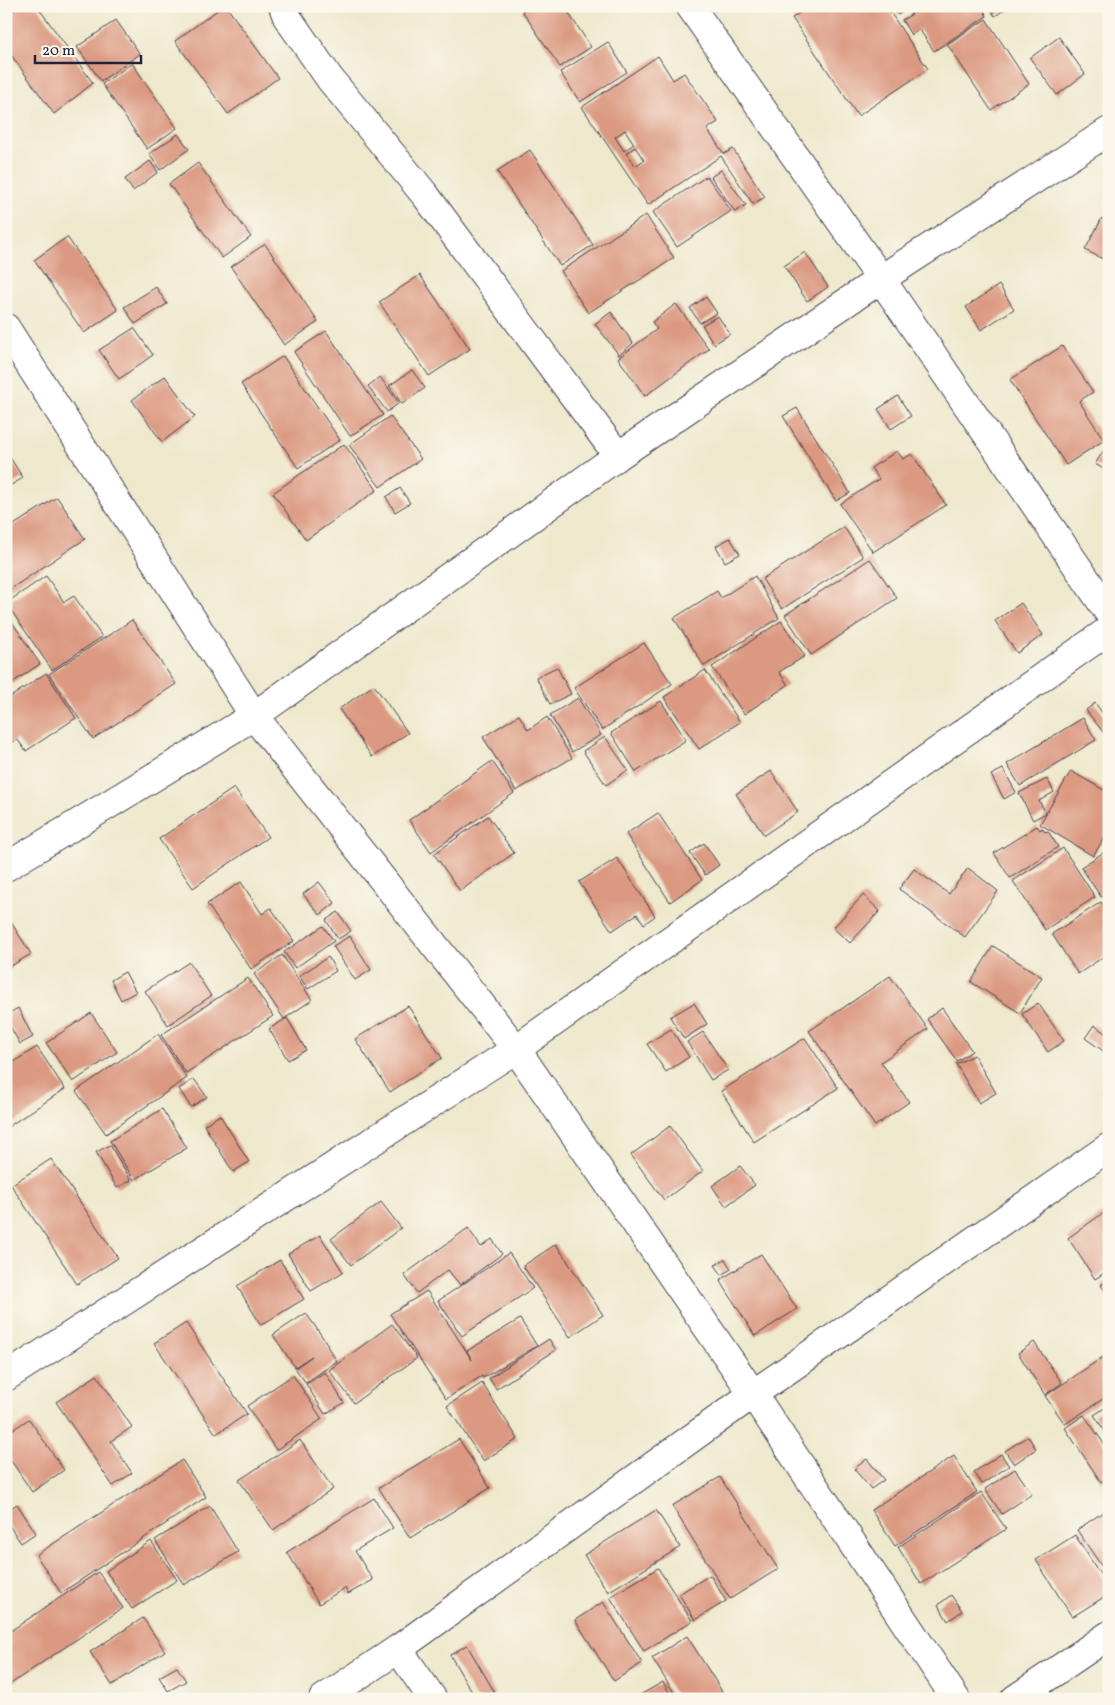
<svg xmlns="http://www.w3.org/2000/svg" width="1115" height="1705" font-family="Vollkorn,serif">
<rect width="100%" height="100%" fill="#fbf7ec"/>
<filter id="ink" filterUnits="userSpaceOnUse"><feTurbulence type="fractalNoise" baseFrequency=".02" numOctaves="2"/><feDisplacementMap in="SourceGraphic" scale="10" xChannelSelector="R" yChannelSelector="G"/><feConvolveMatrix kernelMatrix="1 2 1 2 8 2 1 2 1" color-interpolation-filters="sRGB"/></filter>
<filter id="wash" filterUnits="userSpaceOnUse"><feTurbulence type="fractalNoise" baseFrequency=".0096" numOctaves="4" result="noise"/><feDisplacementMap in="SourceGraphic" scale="20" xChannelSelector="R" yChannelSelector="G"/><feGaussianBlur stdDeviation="1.12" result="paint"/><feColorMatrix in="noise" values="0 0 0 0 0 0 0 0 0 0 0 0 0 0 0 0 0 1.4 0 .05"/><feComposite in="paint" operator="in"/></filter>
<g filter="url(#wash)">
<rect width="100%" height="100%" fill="#eee8cc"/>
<g id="blocks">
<g fill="#db9981" fill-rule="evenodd">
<polygon points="19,6 37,6 93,83 54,114 6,48 6,15"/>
<polygon points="223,6 226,6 278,78 228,114 175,41"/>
<polygon points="529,6 564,6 591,47 560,67 522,11"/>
<polygon points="810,6 886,6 928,69 858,116 792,18"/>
<polygon points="892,6 981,6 987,16 934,51 919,29 911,35 902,20 912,14 908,8 898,15"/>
<polygon points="989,6 1010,6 995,16"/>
<polygon points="986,19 1029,84 991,110 947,44"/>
<polygon points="116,20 140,54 101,81 77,47"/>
<polygon points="1059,37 1085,74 1057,95 1030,58"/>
<polygon points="608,42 627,72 580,102 560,72"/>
<path d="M658 56 673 80 684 73 718 122 707 129 724 154 733 149 765 197 753 204 721 156 648 205 582 107ZM625 130 634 144 624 151 615 137ZM635 147 644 160 635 166 626 153Z"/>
<polygon points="132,63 177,128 147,149 102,84"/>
<polygon points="178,134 189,149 160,170 149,154"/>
<polygon points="530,150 593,245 560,266 497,171"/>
<polygon points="150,161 158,172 133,191 125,179"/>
<polygon points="198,163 251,237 222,258 169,184"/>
<polygon points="721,170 746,205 735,212 711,177"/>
<polygon points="707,176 731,211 677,247 653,212"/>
<polygon points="646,215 674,258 588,313 561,271"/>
<polygon points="1102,218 1109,222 1109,262 1085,250"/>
<polygon points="67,237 118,310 84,333 34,260"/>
<polygon points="265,244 318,322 284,345 231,267"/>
<polygon points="805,252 828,287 807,301 784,266"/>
<polygon points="420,275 470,349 429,376 379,302"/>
<polygon points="999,285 1014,309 981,330 966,307"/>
<polygon points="156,287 167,304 135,324 124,307"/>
<polygon points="706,297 717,313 700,323 690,308"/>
<polygon points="676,304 709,349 645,396 618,358 657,329 652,322"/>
<polygon points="611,312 633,343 619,355 595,324"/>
<polygon points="718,316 730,334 714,344 702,325"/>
<polygon points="134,328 153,355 119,379 99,350"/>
<polygon points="326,331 383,415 350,436 294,352"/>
<polygon points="1062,346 1093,392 1079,401 1104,440 1066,465 1010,380"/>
<polygon points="283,356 340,440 298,468 241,384"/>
<polygon points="412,370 425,388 402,404 389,386"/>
<polygon points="165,376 195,417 162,442 132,400"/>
<polygon points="380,377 399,403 387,412 368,386"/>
<polygon points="898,396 911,416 891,429 878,409"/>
<polygon points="797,408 850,493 836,501 783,416"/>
<polygon points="390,416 421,459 380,487 349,445"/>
<polygon points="1109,442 1109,472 1095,464"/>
<polygon points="344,444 377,490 306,540 273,493"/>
<polygon points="6,451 23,478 6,488"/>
<polygon points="897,451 903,459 912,454 946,505 873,552 840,504 879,479 871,468"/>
<polygon points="400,488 410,503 395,512 386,497"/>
<polygon points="57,497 85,539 6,592 6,530"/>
<polygon points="844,527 863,557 782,609 762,579"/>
<polygon points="730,538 740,554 725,562 716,546"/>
<polygon points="870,559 897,598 811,655 785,615"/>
<polygon points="46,576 64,602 74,596 102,637 52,670 6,603"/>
<polygon points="755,576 779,618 704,666 674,618 717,591 721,598"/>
<polygon points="1021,603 1043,635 1017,653 995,621"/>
<polygon points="6,613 40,664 6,687"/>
<polygon points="132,620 176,684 93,739 49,674"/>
<polygon points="781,621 805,656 779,672 788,685 744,714 712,667"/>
<polygon points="644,643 672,684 602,730 574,688"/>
<polygon points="557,667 571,694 550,704 536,677"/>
<polygon points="705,670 740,722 699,749 664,697"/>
<polygon points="46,673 76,718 26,751 17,739 6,746 6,700"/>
<polygon points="374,685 408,733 372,757 339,709"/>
<polygon points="578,698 601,735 572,752 550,715"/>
<polygon points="661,701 686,740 636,772 611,733"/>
<polygon points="1095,703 1109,722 1109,733 1106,736 1086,710"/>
<polygon points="519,715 528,730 547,717 572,758 516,791 483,737"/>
<polygon points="1083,718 1096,740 1020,786 1007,764"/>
<polygon points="605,737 628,770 606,785 583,751"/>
<polygon points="492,761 514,793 431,852 409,820"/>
<polygon points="1003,769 1016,792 1004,799 991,775"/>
<polygon points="771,771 798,812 764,835 736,794"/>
<polygon points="1071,771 1109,793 1109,830 1093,856 1040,824"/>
<polygon points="1047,779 1054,792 1039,801 1046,813 1033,820 1019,793"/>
<polygon points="234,788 268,837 193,888 159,839"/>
<polygon points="658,813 702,880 670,902 626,834"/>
<polygon points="488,816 514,853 460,891 434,854"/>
<polygon points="1037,826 1040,830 1042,828 1045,832 1048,831 1058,847 1010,878 994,853"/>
<polygon points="704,843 719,865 705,875 690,853"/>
<polygon points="1063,848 1095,897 1045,930 1013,881"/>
<polygon points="1109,849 1109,892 1101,897 1081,867"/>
<polygon points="617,858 655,916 644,924 637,914 612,931 579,882"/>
<polygon points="968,868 998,891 965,937 899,889 914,869 949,894"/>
<polygon points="241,882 262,914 271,908 294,941 251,969 207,904"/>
<polygon points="319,882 335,903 320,915 303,894"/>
<polygon points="863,895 880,911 850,943 833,928"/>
<polygon points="1101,902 1109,913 1109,953 1078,974 1052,934"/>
<polygon points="338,912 351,931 338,939 326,920"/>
<polygon points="9,919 31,954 6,969 6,920"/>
<polygon points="323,926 334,941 295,968 284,952"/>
<polygon points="350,936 371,970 355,980 333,946"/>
<polygon points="993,946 1042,977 1020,1013 971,982"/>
<polygon points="282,955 312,1000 284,1019 254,974"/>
<polygon points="328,957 336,971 308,989 299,976"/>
<polygon points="189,962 211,996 168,1025 145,991"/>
<polygon points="125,972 136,992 121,1000 111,980"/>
<polygon points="890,976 928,1029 881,1062 909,1102 875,1126 809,1031"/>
<polygon points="248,978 273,1016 186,1073 161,1035"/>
<polygon points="694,1003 707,1024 684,1039 670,1017"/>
<polygon points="1038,1003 1064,1041 1048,1052 1022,1014"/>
<polygon points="408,1006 442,1058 390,1092 355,1039"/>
<polygon points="18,1008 33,1037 20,1044 6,1019 6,1015"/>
<polygon points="942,1008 972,1051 957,1061 927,1019"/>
<polygon points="91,1013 117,1052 73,1082 46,1043"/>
<polygon points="287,1018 306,1050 288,1060 269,1029"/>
<polygon points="1094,1025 1109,1036 1109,1055 1085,1038"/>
<polygon points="671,1029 689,1057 666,1072 647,1044"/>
<polygon points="703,1032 728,1070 711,1080 687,1042"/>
<polygon points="158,1034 187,1078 106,1134 76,1091"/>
<polygon points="805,1038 838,1088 754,1142 721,1091"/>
<polygon points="37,1047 65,1089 6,1128 6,1067"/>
<polygon points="974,1055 996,1093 979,1103 956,1064"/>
<polygon points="194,1079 207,1097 191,1107 179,1089"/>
<polygon points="162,1109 187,1148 134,1180 110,1141"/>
<polygon points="220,1115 249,1162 233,1172 204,1125"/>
<polygon points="670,1126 703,1171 664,1200 631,1155"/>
<polygon points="110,1145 131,1180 117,1188 96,1152"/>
<polygon points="51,1159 118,1258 77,1284 11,1185"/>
<polygon points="740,1166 755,1185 726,1206 712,1186"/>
<polygon points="381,1202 401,1228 351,1265 331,1239"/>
<polygon points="1109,1209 1109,1270 1095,1279 1068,1238"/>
<polygon points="468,1228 481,1247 492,1239 502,1254 460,1285 448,1270 417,1293 404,1275"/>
<polygon points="320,1235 343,1272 311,1291 288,1254"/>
<polygon points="556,1244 603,1315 570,1337 523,1266"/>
<polygon points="509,1253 533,1288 462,1336 438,1301"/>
<polygon points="761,1254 797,1309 755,1336 720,1280"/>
<polygon points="725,1259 731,1269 722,1275 715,1265"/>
<polygon points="280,1260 304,1299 261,1325 237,1286"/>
<polygon points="1109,1280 1109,1297 1101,1285"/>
<polygon points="427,1291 472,1360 467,1351 520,1319 537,1346 483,1378 482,1376 446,1399 390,1314"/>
<polygon points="306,1313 328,1345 327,1346 337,1361 306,1383 295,1368 312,1356 295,1367 273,1335"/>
<polygon points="186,1323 247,1414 216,1434 154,1343"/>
<polygon points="392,1324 417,1358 354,1403 329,1370"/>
<polygon points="549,1339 556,1350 496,1389 489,1378"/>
<polygon points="1034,1342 1062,1383 1045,1395 1018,1353"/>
<polygon points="1109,1353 1109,1395 1065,1424 1045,1396"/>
<polygon points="325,1372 344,1403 325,1414 306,1384"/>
<polygon points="97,1375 132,1427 111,1441 132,1473 113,1486 56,1402"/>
<polygon points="293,1375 322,1419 276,1450 247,1406"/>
<polygon points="482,1383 518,1439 483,1461 447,1406"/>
<polygon points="1109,1405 1109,1437 1094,1415"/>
<polygon points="1084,1415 1109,1451 1109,1477 1101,1482 1065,1428"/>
<polygon points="29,1419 64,1470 32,1492 6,1453 6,1434"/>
<polygon points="1028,1436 1036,1449 1014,1464 1005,1451"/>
<polygon points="459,1439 490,1488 410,1538 379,1488"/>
<polygon points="300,1440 333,1489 273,1530 239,1480"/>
<polygon points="1001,1454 1009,1466 982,1484 974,1472"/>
<polygon points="954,1456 977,1492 895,1546 871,1510"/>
<polygon points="867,1459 884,1480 871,1489 854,1469"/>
<polygon points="182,1460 206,1497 61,1593 36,1555"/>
<polygon points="1015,1469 1032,1494 1002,1514 985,1489"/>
<polygon points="720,1477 778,1569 730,1599 672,1506"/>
<polygon points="981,1492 1006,1529 921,1584 898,1547"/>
<polygon points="374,1498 393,1528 355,1551 373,1580 348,1594 345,1588 319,1604 287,1552"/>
<polygon points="17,1504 36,1533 21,1543 6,1521 6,1511"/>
<polygon points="210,1506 238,1552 184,1585 155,1540"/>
<polygon points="1109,1508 1109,1577 1077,1530"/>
<polygon points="656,1510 680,1547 608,1592 584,1555"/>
<polygon points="1075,1535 1109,1588 1109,1594 1072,1617 1036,1560"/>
<polygon points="151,1541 177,1580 132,1609 106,1571"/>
<polygon points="658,1568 692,1621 644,1651 610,1597"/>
<polygon points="98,1572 123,1608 6,1687 6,1634"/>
<polygon points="710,1575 726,1601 695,1620 679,1594"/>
<polygon points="951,1595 962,1611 948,1621 938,1605"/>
<polygon points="603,1602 642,1663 614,1681 575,1620"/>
<polygon points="143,1618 165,1651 112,1685 90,1652"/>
<polygon points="687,1636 723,1693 714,1699 678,1699 652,1658"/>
<polygon points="467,1645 495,1693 484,1699 476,1699 450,1655"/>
<polygon points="177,1667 186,1681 168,1691 159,1677"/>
<polygon points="663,1682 673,1699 633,1699"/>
</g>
</g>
</g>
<g filter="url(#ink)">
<use href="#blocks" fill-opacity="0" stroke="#414051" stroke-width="1"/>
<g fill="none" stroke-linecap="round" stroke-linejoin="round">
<g stroke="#414051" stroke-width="30">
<g id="minor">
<polyline points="283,6 287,17 330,79 426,196 618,456"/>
<polyline points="690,6 881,279 1109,613"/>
<polyline points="6,328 254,716 516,1049 753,1394 956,1699"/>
<polyline points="6,867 254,716 618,456 881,279 1109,131"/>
<polyline points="6,1377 516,1049 1109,630"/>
<polyline points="398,1649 433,1699"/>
<polyline points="323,1699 398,1649 753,1394 1109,1147"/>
<polyline points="1015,1699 1109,1635"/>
</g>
</g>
<use href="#minor" stroke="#fff" stroke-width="28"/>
</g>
</g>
<rect width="1115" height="1705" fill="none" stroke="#fbf7ec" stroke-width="25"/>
<path d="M35 55v8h106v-8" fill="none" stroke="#22223b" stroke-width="2.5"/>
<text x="42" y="55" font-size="15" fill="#22223b" stroke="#fbf7ec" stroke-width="4" paint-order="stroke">20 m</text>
</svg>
